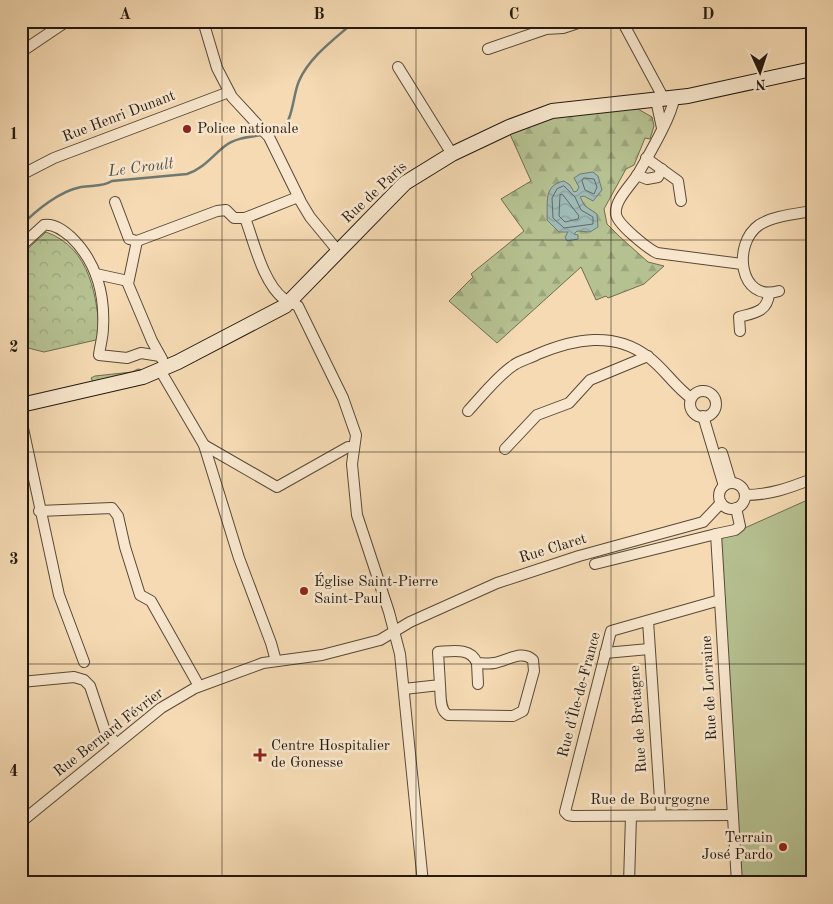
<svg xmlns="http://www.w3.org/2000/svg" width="833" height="904" font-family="'Old Standard TT',serif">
<defs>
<pattern id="grass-dots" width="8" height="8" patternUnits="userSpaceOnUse" patternTransform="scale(1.25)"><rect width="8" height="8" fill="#b6c191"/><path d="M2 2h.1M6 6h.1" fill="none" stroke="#9ca57c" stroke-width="1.8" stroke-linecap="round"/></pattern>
<pattern id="forest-firs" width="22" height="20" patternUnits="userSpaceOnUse" patternTransform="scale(1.25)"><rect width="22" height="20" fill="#b6c191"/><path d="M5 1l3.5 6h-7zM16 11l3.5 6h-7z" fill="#9ca57c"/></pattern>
<pattern id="park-crowns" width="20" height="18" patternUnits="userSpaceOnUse" patternTransform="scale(1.25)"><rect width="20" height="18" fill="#b6c191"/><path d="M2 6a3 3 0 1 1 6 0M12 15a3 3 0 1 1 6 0" fill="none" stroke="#9ca57c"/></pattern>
<pattern id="water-waves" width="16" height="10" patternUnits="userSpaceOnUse" patternTransform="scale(1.25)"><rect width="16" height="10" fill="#9fb9b5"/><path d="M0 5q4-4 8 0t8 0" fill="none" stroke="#899e9a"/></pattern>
</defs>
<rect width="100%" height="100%" fill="#f5dab3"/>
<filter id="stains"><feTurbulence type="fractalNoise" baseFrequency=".004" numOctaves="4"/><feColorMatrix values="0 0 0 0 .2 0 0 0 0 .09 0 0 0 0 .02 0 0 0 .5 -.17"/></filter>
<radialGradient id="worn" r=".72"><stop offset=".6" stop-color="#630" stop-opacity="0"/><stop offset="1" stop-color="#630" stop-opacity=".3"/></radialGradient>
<polygon fill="url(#grass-dots)" stroke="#6d6d50" points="138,369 144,370 93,382 91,378 95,376 132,372"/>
<polygon fill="url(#forest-firs)" stroke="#6d6d50" points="638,109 652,117 654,126 650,139 645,138 634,165 626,169 604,209 607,224 620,237 648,262 664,266 644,284 608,298 606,296 596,300 581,267 497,343 449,301 473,277 471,274 524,231 501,199 531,181 509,132 541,117 588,111"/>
<path fill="url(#park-crowns)" stroke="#6d6d50" d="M46 232C91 248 97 297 100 339L44 352 24 347 21 349V255Z"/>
<polygon fill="#b6c191" stroke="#6d6d50" points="812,498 812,883 738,883 720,539"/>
<path fill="url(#water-waves)" stroke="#6e7972" d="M593 172 598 176 602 190 593 201 584 196 580 197 585 206 597 214 598 227 590 232 577 231 574 234 578 235V239L567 241 565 237 568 232H559L547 220C548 203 543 185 564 181L570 185 574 192 577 191 579 187 574 178 580 174Z"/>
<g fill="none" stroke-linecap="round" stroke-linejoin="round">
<g stroke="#626962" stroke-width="1">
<polygon points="584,178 594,179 597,187 594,194 585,190 582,181"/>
<polygon points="564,186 575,197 581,210 593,217 593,224 564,228 553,218 552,198 557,189"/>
<polygon points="563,195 579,216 578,219 565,222 559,216 560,195"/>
</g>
<g stroke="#6e7972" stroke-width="2.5">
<path d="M278 133C294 122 292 97 299 81 310 56 336 38 355 21"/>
<path d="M21 226C36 210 60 191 81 187 93 185 102 187 112 181L187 174C203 169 212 156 225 146 235 138 249 137 262 135"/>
</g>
<g stroke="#584937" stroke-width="12">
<g id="street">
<polyline points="203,21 217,68 232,97 269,137 301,202 310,217 338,251"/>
<polyline points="622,21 664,99"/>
<polyline points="488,49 546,29 563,28 584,21"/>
<polyline points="21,52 67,21"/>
<polyline points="398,67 452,154"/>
<path d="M674 99C671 118 648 156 638 174 631 185 614 201 616 214 617 224 647 248 657 253L742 264"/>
<polyline points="656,100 662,128"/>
<polyline points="646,158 678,181 681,201"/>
<polyline points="21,175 54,158 229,92"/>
<polyline points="637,175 647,179 658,177 662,169"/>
<polyline points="115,202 129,239 137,241"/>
<path d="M245 218C254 242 263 283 284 299 288 302 293 303 298 306L343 398 356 435 352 464 357 515 389 612 400 654 423 883"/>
<polyline points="137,241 217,211 226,210 234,218 245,218 298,197"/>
<polyline points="137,241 128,284 152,341 162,359"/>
<path d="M21 246 44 225C54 223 64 231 71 237 96 261 105 294 103 328 103 337 100 346 99 355L127 358 141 353 160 356"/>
<polyline points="96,274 128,281"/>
<path d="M779 291C739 303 732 244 759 225 773 216 795 214 812 211"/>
<path d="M740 331 739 317C754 313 768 312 769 293"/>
<polyline points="160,370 204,445 239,558 271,643 276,661"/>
<circle cx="703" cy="404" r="13"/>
<path d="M468 411C481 397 498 375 514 365 521 360 531 358 538 354 574 339 613 331 647 356 664 368 674 386 691 398"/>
<polyline points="703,416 724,486"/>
<polyline points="21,419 59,595 84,662"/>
<polyline points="204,445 277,487 348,447 354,447"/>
<polyline points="505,449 537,415 569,403 590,380 648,356"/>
<polyline points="722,453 731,483"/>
<circle cx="732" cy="496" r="13"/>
<path d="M745 495C770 495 789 488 812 479"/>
<polyline points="736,508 740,526 735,530 716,534 737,883"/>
<polyline points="39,511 112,508 118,516 125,547 140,595 151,601 199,686"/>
<polyline points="595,564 716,534"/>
<polyline points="720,600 611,631 565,812 568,815 573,816 733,815"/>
<polyline points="648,621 661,815"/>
<polyline points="605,653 649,649"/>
<polyline points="477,663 478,684"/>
<polyline points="21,682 74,677 84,680 90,686 105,731 116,743"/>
<path d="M404 689 440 685 438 652C452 651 471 647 477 663 482 663 489 664 494 663 507 661 522 649 533 660L534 671 523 711 513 716 448 715C439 710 441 695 440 685"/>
<polyline points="21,822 161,708 195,688 263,663 322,655 380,640 410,622 497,583 579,556 703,522 721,503"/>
<polyline points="485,883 557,882"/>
<polyline points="629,883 631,816"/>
</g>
</g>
<g stroke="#24190e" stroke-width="16">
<polyline id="secondary" points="21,405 143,377 178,362 285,306 405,183 452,154 509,127 552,111 688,96 812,69"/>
</g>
<use href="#street" stroke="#f8e7ce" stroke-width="10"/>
<use href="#secondary" stroke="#f8e7ce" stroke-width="14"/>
</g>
<path fill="none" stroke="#24190e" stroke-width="1" stroke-opacity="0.55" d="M222 21V883M416 21V883M611 21V883M21 240H812M21 452H812M21 664H812"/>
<g fill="#8f2418" stroke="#f8e7ce" stroke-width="2">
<circle cx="187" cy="129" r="5"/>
<circle cx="304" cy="591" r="5"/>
<path d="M257.5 747.5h5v5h5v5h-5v5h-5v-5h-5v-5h5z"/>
<circle cx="783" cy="847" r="5"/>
</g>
<g text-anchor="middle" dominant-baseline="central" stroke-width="5" stroke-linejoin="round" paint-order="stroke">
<g font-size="15" fill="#24190e" stroke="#f8e7ce">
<text transform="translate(119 117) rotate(-21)">Rue Henri Dunant</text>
<text transform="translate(375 193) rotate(-43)">Rue de Paris</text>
<text transform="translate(553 549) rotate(-17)">Rue Claret</text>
<text transform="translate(710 688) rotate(-93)">Rue de Lorraine</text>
<text transform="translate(580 695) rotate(-75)">Rue d'Île-de-France</text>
<text transform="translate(639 719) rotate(-94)">Rue de Bretagne</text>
<text transform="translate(109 733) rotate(-38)">Rue Bernard Février</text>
<text x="650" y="800">Rue de Bourgogne</text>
</g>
<g font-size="15" fill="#24190e" stroke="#f8e7ce" text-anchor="start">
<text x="197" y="129">Police nationale</text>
<text x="314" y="582">Église Saint-Pierre<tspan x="314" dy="17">Saint-Paul</tspan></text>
<text x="271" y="746">Centre Hospitalier<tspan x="271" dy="17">de Gonesse</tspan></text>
<text x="773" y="838" text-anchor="end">Terrain<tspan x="773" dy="17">José Pardo</tspan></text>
</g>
<g font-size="16" font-style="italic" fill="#4f5148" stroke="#f8e7ce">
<text transform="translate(141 168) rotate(-7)">Le Croult</text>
</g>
</g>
<rect width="833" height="904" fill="none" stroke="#f5dab3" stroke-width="55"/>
<g transform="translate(760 72) rotate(177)" stroke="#f8e7ce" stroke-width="4" paint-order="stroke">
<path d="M0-4L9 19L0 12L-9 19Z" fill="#24190e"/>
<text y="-8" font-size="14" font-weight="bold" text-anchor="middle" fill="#24190e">N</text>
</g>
<rect x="28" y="28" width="778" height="848" fill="none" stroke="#24190e" stroke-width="2"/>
<g font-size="16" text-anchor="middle" font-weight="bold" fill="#24190e">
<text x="125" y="19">A</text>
<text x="319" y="19">B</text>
<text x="514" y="19">C</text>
<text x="708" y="19">D</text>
<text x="14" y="139">1</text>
<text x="14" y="352">2</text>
<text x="14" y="564">3</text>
<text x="14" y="776">4</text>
</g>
<rect width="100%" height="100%" filter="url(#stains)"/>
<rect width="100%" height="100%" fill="url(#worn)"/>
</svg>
